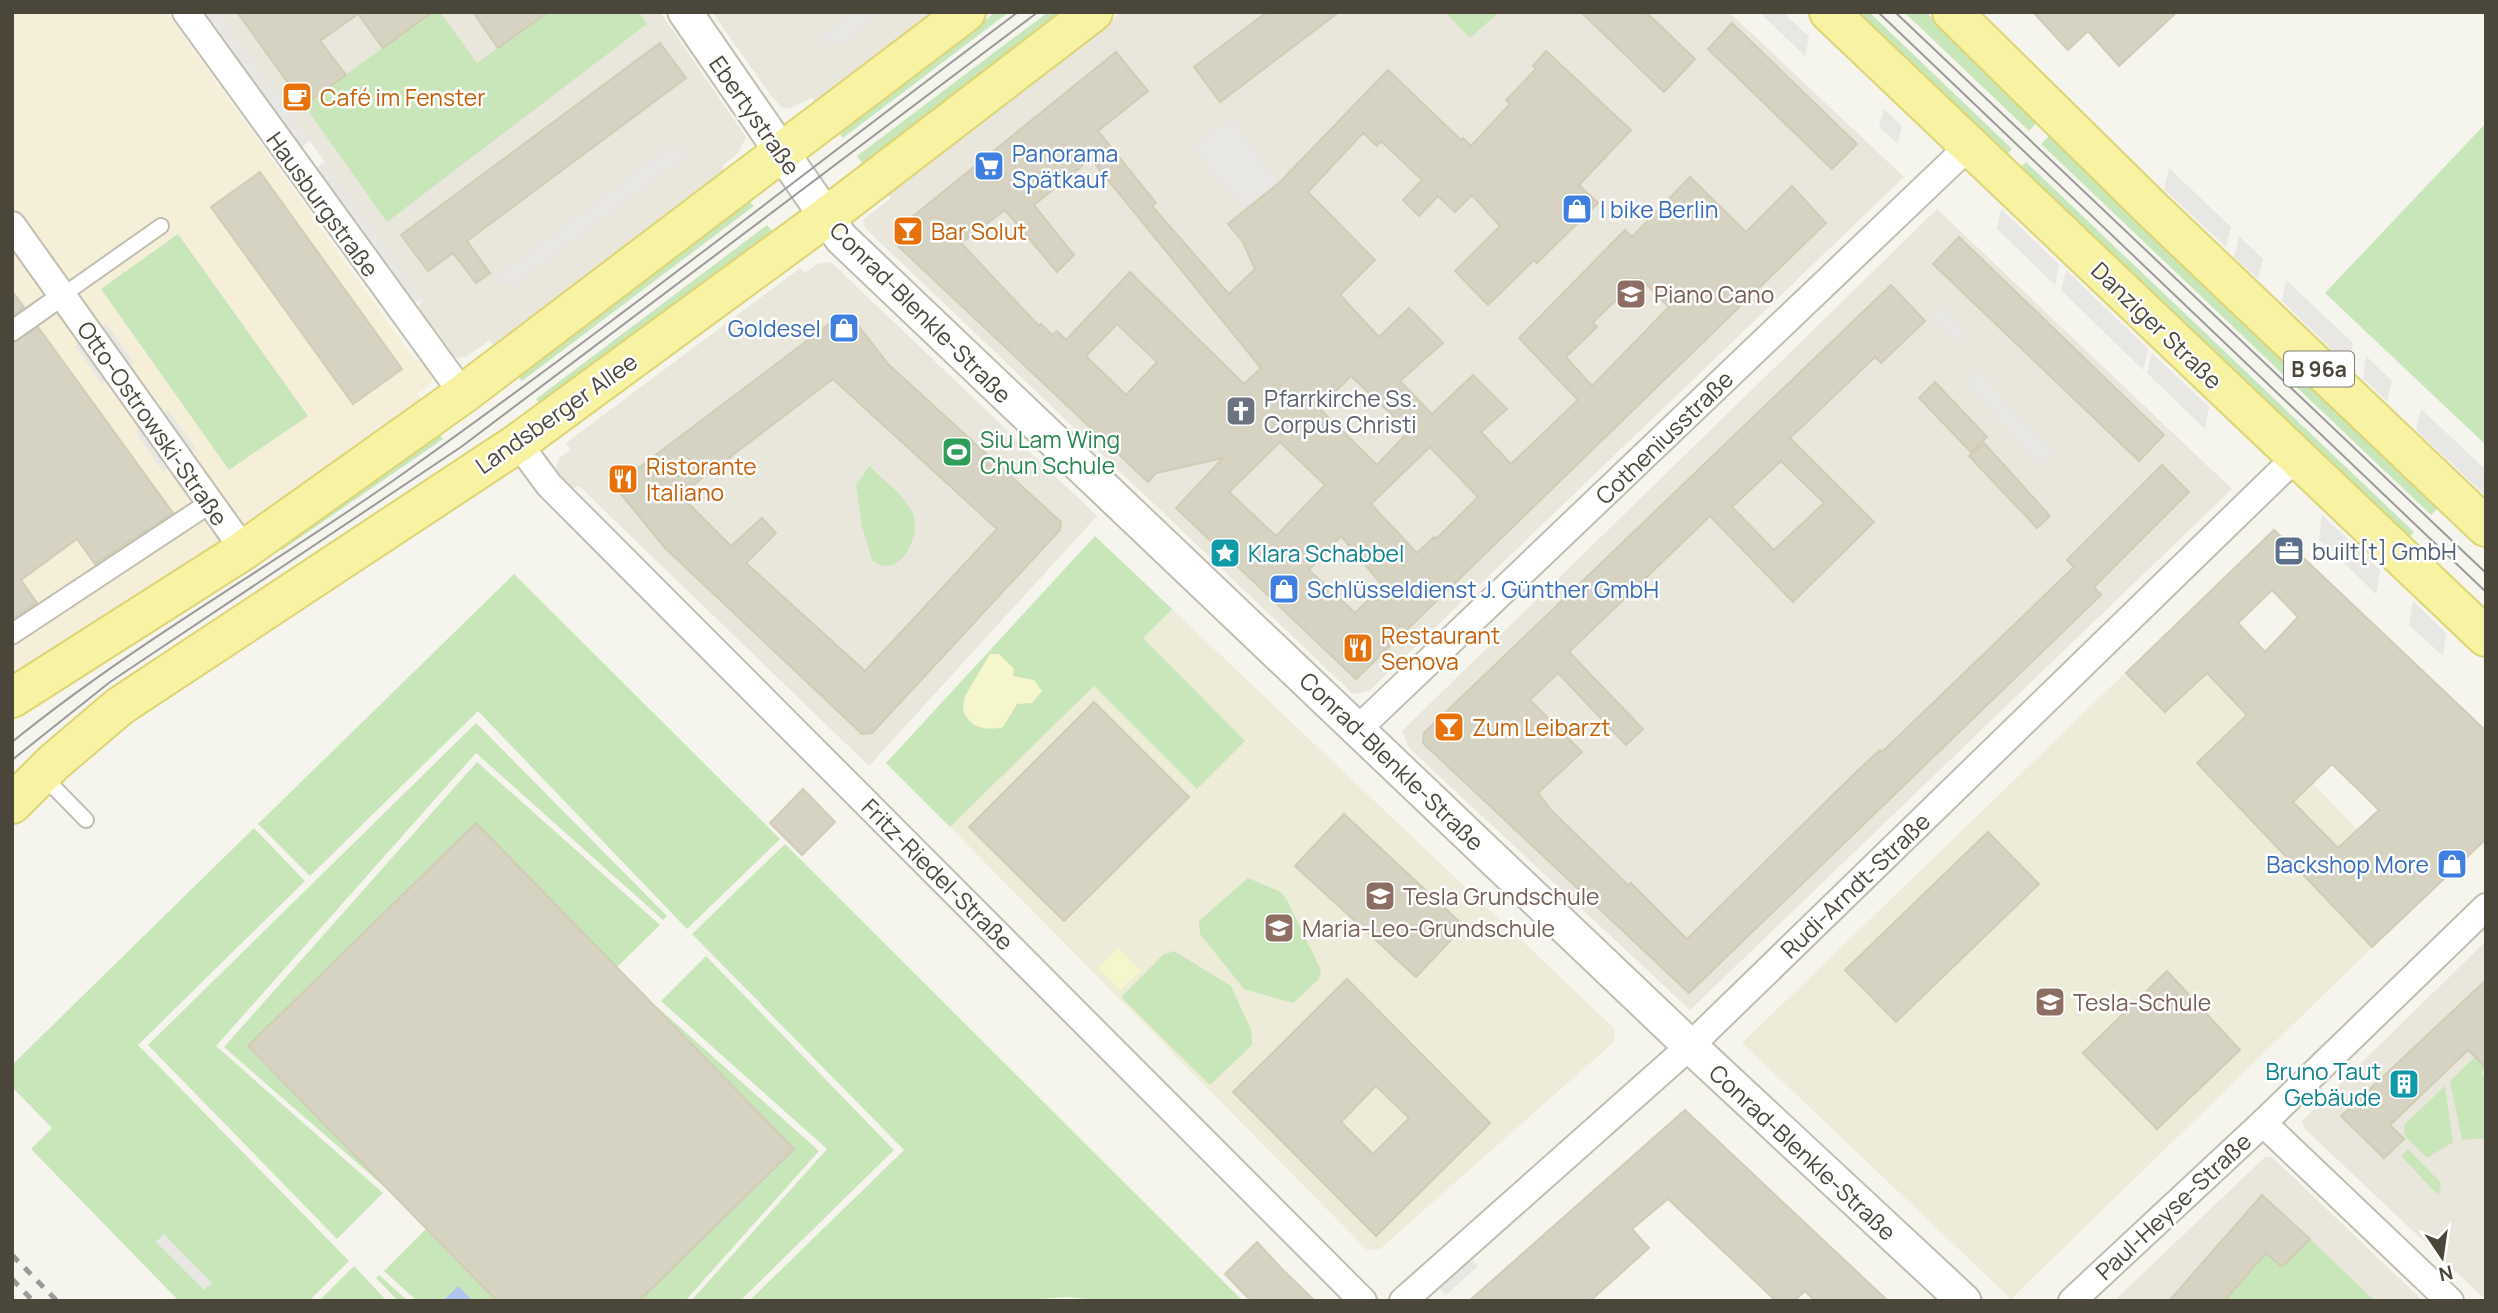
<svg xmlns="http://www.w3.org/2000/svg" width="2498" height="1313" font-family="Manrope,sans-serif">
<rect width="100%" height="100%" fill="#f5f5ed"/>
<g fill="#e9e7db">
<polygon points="218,12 660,12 746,137 738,153 722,166 726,172 495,347 490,340 466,357 456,358 418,308 422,298 277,95 273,96 265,84 266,80"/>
<polygon points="712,12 939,12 817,104 812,98 789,109 781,107 772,97"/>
<polygon points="1122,12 1729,12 1904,177 1369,691 1353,694 865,228 863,220 891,198 885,190"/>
<polygon points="1937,209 2232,489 1690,1010 1409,748 1402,731"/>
<polygon points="831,262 1097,516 869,766 579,486 568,490 559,482 555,470 559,458 571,450 566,443 800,268 805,273 817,264"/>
<polygon points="2486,941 2486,1300 2305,1129 2302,1121"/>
<polygon points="2265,1157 2272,1157 2423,1301 2114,1301"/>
</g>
<polygon fill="#f5efda" points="12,12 167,12 415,360 426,360 434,376 429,386 418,393 420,399 413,407 272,510 12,682"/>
<g fill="#edecd8">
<polygon points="1172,609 1615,1029 1614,1042 1380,1249 1367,1250 950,827"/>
<polygon points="2125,673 2164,712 2207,673 2423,898 2011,1299 1742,1043"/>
</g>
<g fill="#c8e6b9">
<polygon points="432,12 440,12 477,63 548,12 639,12 647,24 387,222 304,105"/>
<polygon points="996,12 1009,12 843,138 838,131"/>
<polygon points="1048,12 1063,12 863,164 857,156"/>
<polygon points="1445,12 1499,12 1470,38"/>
<polygon points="1845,12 1869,12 2012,149 2001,160"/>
<polygon points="1904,12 1926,12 2039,120 2029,131"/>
<polygon points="2486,123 2486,445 2325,293"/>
<polygon points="2052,133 2443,503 2431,515 2041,144"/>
<polygon points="2026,162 2414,532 2403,544 2015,173"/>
<polygon points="748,200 754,206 522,381 517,375"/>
<polygon points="767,225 773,232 541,406 536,399"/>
<polygon points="178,234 308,416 229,470 101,289"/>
<polygon points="439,433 443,439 282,550 279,548"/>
<path d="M869 466C883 480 906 496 913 514 922 537 898 582 872 560L862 526 856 486Z"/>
<polygon points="1095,536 1172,609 1143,638 1245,741 1197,789 1095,687 1096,684 950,827 886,763"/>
<polygon points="514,574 780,839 687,929 478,711 310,876 258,824"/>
<polygon points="476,723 667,916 663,920 476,753 216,1046 383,1193 337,1239 148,1045"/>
<polygon points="477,762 660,925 617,967 476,824 248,1046 387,1189 224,1047"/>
<polygon points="254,828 305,881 138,1045 349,1261 309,1301 179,1301 31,1149 52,1128 12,1087 12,1065"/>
<polygon points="785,844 1243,1301 1110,1301 1066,1297 1014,1301 749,1301 904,1150 692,934"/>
<polygon points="1248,878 1281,892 1287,900 1321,970 1319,979 1293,1003 1244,989 1200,934 1199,921"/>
<polygon points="1174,951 1231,986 1251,1030 1252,1045 1210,1085 1121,997 1163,955"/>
<polygon points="706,956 894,1150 740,1301 691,1301 827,1149 661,1001"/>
<polygon points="655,1005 819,1151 685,1301 639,1301 794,1149"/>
<polygon points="2474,1058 2485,1068 2481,1073 2486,1078 2486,1138 2462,1140 2450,1081"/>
<polygon points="2445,1086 2453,1142 2427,1158 2405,1136 2404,1125"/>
<polygon points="2408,1149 2441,1183 2439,1196 2401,1156"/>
<polygon points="426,1229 497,1301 417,1301 384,1271"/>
<polygon points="2310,1239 2375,1301 2224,1301 2267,1253 2283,1267"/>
<polygon points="354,1266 387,1301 319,1301"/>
<polygon points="379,1275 408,1301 398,1301 376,1278"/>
</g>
<g fill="#f5f6cc">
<path d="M990 654H999L1014 669 1013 676 1034 680 1042 691 1032 703 1017 704 1003 727C986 731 968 728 963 709L965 696Z"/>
<polygon points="1118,948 1141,971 1120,991 1098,968"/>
</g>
<g fill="#e8e7e3">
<polygon points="197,12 218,12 267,81 265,85 273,95 277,95 310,141 296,151"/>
<polygon points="852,12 885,12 841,45 815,40"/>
<polygon points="1759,12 1783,12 1809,37 1805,56"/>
<polygon points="1884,109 1902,126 1898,144 1879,127"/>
<polygon points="1231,116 1279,183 1245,211 1191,147"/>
<polygon points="667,147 691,153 514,287 488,282"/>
<polygon points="325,162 423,298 408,308 310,172"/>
<polygon points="2169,168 2231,227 2226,247 2164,189"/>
<polygon points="2001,209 2059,264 2055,285 1997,229"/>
<polygon points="2239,236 2263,259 2258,279 2234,257"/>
<polygon points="2066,270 2148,349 2143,370 2061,290"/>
<polygon points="2286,280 2353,343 2349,366 2282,301"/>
<polygon points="1942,304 1960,321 1965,335 1957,343 1929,318"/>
<polygon points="107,324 134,362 126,368 99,329"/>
<polygon points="83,340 110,379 102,384 75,346"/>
<polygon points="2152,353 2209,407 2205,429 2147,373"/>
<polygon points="2366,356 2392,381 2387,401 2363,378"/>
<polygon points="1977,369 2057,453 2042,467 1962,383"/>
<polygon points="168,409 196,449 188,454 160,415"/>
<polygon points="2421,409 2486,470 2486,496 2416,430"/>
<polygon points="144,426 171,466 163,472 136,432"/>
<polygon points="2322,515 2380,570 2376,594 2319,539"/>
<polygon points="2413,601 2446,633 2443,656 2409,625"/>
<polygon points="164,1234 212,1283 204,1290 156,1242"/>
<polygon points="1471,1259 1478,1266 1446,1295 1439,1288"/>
</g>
<polygon fill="#aec6ed" points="458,1286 473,1301 443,1301"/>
<g fill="#d6d3c3" stroke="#d1ccb6" stroke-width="2" fill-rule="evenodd">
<polygon points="237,12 432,12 383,48 358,14 320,41 346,75 304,105"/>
<polygon points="473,12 548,12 498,48"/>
<polygon points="1267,12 1339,12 1220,102 1194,67"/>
<polygon points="1581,12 1646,12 1695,59 1664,92"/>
<polygon points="2033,12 2177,12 2119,66 2088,31 2068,50"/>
<polygon points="1732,23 1857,144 1832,169 1708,49"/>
<polygon points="660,43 686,78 467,241 490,273 476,283 453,253 428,271 401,235"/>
<path d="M1546 51 1631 130 1579 185 1598 203 1537 263 1534 260 1488 305 1455 271 1500 226 1472 195 1455 212 1438 196 1419 216 1403 200 1422 180 1381 141 1377 146 1363 133 1308 192 1375 260 1340 295 1379 337 1409 308 1443 343 1400 381 1432 414 1473 375 1507 409 1481 432 1511 464 1578 400 1519 338 1625 230 1632 237 1690 177 1746 232 1792 186 1826 223 1356 679 1176 508 1223 458 1156 473 1148 482 896 244V230L1116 52 1148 91 1098 131 1156 203 1152 206 1229 294 1255 269 1243 242 1228 224 1279 183 1388 70 1461 140 1463 138 1471 146 1510 104 1506 100 1536 69 1533 66ZM1091 159 1261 368 1244 384 1130 272 1066 340 1057 331 1052 335 1041 324 1039 326 961 243 1005 210 1057 272 1074 255 1034 205ZM1640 278 1669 307 1592 386 1566 357 1597 327 1593 322ZM1117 324 1157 362 1126 395 1086 356ZM1351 376 1409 431 1377 465 1319 408ZM1280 442 1325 485 1276 536 1229 492ZM1430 447 1478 497 1436 539 1434 537 1417 553 1371 504ZM1341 536 1383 586 1355 613 1309 570Z"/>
<polygon points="260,172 402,369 353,404 211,207"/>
<polygon points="1959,237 2164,435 2139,461 1933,264"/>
<path d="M1891 285 1925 321 1881 363 1875 357 1790 438 1874 522 1793 602 1710 516 1569 652 1643 729 1626 745 1558 673 1530 700 1582 752 1538 793 1552 811 1628 885 1631 883 1687 939 1854 774 1880 750 1882 752 2074 567 2067 560 2162 465 2189 492 2094 587 2101 595 1689 993 1423 743 1424 733ZM1781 461 1824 503 1774 550 1732 507Z"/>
<polygon points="12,291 24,307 12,316"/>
<path d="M841 315H850L889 365 1061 522 1060 530 872 733 862 734 665 548 620 493V482ZM833 379 997 529 865 671 746 563 776 533 762 518 731 546 680 495Z"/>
<polygon points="38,327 173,513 95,564 77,539 21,580 37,603 12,619 12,343"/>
<polygon points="1935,382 1987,437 1971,452 1919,398"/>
<polygon points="1984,443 2050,516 2037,528 1969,456"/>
<path d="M2274 530 2486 731V839L2372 947 2197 763 2247 715 2207 673 2165 712 2126 673ZM2272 590 2298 617 2265 652 2238 623ZM2332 764 2379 810 2338 848 2293 802Z"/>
<polygon points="1094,702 1189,797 1064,921 969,827"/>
<polygon points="803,789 835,822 802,855 770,823"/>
<polygon points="1344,814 1464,926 1416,977 1295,866"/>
<polygon points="476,823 794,1149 639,1301 497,1301 248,1046"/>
<polygon points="1988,832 2039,884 1896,1022 1845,970"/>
<polygon points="2167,971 2240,1050 2157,1129 2083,1053"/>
<path d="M1347 979 1490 1123 1376 1236 1233 1092ZM1376 1086 1409 1118 1373 1154 1341 1122Z"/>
<polygon points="2486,980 2486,1068 2468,1050 2390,1125 2404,1139 2384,1158 2341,1116"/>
<polygon points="1685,1110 1888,1301 1815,1301 1805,1291 1794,1301 1776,1301 1668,1199 1632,1229 1649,1248 1590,1301 1469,1301"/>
<polygon points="2262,1195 2310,1239 2282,1267 2266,1253 2224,1301 2169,1301"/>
<polygon points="1257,1242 1282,1269 1315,1301 1251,1301 1225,1274"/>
</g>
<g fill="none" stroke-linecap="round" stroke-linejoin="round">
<g stroke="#c0beaf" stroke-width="18">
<g id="service">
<polyline points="63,295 161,226"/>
<polyline points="43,776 86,820"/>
</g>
</g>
<g stroke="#c0beaf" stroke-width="23">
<g id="pedestrian">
<polyline points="12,331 63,295"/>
<polyline points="12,634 210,503"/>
</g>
</g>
<g stroke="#c0beaf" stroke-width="30">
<g id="minor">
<polyline points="186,12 463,394"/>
<polyline points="12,225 244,550"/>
<polyline points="518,443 549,485 1363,1301"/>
<polyline points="1359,728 1969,146"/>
<polyline points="2263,1123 2450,1301"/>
<polyline points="1403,1301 1690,1046 2296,457"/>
<polyline points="2072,1301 2263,1123 2486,907"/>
</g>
</g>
<g stroke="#c0beaf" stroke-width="37">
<polyline id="tertiary" points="685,12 841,238 1690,1046 1964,1301"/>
</g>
<g stroke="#ddd473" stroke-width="42">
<g id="primary">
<polyline points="1829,12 2486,637"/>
<polyline points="1952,12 2153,210 2486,527"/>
<polyline points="12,698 244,550 463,394 966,12"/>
<polyline points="12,804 53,763 120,706 518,443 826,217 1093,12"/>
</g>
</g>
<use href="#service" stroke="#fff" stroke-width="14"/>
<use href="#pedestrian" stroke="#fff" stroke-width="19"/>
<use href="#minor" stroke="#fff" stroke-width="26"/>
<use href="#tertiary" stroke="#fff" stroke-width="33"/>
<use href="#primary" stroke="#f8f2a3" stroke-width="38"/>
<g stroke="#9a9a9a" stroke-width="2">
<polyline points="1878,12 2486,592"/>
<polyline points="1895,12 2486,573"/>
<path d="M12 742C135 642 274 565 404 473 612 325 813 166 1018 12"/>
<polyline points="12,760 110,682 461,447 1038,12"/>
</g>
<g stroke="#9a9a9a" stroke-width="5" stroke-dasharray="9 9" stroke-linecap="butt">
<polyline points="12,1255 57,1301"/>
<polyline points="12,1279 33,1301"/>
</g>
</g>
<defs>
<g id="cafe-square" transform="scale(1.575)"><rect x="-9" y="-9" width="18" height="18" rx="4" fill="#e8710a" stroke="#fff"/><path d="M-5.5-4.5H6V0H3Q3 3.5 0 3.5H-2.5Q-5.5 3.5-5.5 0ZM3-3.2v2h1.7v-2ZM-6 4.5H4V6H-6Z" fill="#fff"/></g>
<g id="supermarket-square" transform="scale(1.575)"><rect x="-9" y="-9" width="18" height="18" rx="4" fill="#3f7fe0" stroke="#fff"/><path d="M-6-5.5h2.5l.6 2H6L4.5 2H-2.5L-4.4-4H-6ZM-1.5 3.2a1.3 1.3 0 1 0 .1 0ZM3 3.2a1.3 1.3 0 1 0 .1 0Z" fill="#fff"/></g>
<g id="shop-square" transform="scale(1.575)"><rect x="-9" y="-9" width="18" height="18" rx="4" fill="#3f7fe0" stroke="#fff"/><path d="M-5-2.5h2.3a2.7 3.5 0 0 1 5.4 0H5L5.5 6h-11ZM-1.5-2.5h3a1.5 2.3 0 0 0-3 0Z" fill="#fff"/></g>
<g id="bar-square" transform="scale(1.575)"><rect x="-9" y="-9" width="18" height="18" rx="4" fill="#e8710a" stroke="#fff"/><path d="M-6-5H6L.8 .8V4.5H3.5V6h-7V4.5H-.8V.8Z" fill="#fff"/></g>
<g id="school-square" transform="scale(1.575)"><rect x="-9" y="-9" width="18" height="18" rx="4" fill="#8d6e63" stroke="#fff"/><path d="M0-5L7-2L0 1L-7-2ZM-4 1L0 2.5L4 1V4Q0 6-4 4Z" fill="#fff"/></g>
<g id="church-square" transform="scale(1.575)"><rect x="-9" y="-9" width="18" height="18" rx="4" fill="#6b7280" stroke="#fff"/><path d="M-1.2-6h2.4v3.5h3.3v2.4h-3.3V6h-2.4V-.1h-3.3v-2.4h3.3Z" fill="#fff"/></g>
<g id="stadium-square" transform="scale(1.575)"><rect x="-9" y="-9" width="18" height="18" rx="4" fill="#2e9e5b" stroke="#fff"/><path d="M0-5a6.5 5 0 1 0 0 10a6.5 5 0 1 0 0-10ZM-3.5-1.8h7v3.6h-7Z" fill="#fff"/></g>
<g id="restaurant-square" transform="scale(1.575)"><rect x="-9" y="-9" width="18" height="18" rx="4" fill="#e8710a" stroke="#fff"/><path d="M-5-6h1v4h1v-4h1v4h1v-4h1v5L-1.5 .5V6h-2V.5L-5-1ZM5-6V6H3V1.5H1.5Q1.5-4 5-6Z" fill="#fff"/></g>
<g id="office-square" transform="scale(1.575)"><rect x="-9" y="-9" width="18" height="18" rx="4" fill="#5c6f8a" stroke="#fff"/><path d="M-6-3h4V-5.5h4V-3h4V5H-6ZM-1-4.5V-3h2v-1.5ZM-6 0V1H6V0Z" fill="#fff"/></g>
<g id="sight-square" transform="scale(1.575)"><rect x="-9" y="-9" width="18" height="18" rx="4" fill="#0f9aa8" stroke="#fff"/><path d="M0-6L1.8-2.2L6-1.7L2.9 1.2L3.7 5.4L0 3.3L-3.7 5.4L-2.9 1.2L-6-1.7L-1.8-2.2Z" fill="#fff"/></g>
<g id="building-square" transform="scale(1.575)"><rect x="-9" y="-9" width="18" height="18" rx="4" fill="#0f9aa8" stroke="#fff"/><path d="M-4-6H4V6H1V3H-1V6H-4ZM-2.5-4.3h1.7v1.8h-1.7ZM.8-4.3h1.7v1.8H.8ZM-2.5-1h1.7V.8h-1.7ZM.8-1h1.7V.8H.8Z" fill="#fff"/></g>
</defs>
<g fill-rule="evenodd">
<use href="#cafe-square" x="297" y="97"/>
<use href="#supermarket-square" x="989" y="166"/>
<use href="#shop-square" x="1577" y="209"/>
<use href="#bar-square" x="908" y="231"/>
<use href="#school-square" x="1631" y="294"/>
<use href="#shop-square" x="844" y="328"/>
<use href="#church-square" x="1241" y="411"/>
<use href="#stadium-square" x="957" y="452"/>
<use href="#restaurant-square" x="623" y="479"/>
<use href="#office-square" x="2289" y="551"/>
<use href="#sight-square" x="1225" y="553"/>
<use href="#shop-square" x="1284" y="589"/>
<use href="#restaurant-square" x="1358" y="648"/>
<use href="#bar-square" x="1449" y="727"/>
<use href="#shop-square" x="2452" y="864"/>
<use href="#school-square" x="1380" y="896"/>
<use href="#school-square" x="1279" y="928"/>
<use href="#school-square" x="2050" y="1002"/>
<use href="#building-square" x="2404" y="1084"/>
</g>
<g text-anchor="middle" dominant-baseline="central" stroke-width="5" stroke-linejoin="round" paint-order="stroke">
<rect fill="#fff" stroke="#807e75" stroke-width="2" x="2284" y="351.5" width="70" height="35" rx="5"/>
<g font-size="21" font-weight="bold" fill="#4a473a">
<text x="2319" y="369">B 96a</text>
</g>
<g font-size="23" fill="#c56008" stroke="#fff" text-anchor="start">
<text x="320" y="97">Café im Fenster</text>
<text x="931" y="231">Bar Solut</text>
<text x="646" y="466">Ristorante<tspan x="646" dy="26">Italiano</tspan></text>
<text x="1381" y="635">Restaurant<tspan x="1381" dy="26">Senova</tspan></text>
<text x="1472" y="727">Zum Leibarzt</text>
</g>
<g font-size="23" fill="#4a473a" stroke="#fff">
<text transform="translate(755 115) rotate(55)">Ebertystraße</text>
<text transform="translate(323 204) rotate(54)">Hausburgstraße</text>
<text transform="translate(921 312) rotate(45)">Conrad-Blenkle-Straße</text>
<text transform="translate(2157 325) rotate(44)">Danziger Straße</text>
<text transform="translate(556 413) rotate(-35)">Landsberger Allee</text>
<text transform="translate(153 423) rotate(55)">Otto-Ostrowski-Straße</text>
<text transform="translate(1664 437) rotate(-44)">Cotheniusstraße</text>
<text transform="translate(1392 761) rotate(44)">Conrad-Blenkle-Straße</text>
<text transform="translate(938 874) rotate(45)">Fritz-Riedel-Straße</text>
<text transform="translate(1855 885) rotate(-44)">Rudi-Arndt-Straße</text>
<text transform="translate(1803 1152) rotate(43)">Conrad-Blenkle-Straße</text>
<text transform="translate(2173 1206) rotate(-43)">Paul-Heyse-Straße</text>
</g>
<g font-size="23" fill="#366cbe" stroke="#fff" text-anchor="start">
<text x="1012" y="153">Panorama<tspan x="1012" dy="26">Spätkauf</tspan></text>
<text x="1600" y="209">I bike Berlin</text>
<text x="821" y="328" text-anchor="end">Goldesel</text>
<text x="1307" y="589">Schlüsseldienst J. Günther GmbH</text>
<text x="2429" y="864" text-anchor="end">Backshop More</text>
</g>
<g font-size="23" fill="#785e54" stroke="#fff" text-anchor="start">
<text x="1654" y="294">Piano Cano</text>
<text x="1403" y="896">Tesla Grundschule</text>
<text x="1302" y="928">Maria-Leo-Grundschule</text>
<text x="2073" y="1002">Tesla-Schule</text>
</g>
<g font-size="23" fill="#5b616d" stroke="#fff" text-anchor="start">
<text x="1264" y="398">Pfarrkirche Ss.<tspan x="1264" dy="26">Corpus Christi</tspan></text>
</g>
<g font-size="23" fill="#27864d" stroke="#fff" text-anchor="start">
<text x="980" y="439">Siu Lam Wing<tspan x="980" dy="26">Chun Schule</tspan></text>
</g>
<g font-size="23" fill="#4e5e75" stroke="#fff" text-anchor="start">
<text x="2312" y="551">built[t] GmbH</text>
</g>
<g font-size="23" fill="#0d838f" stroke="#fff" text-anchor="start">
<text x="1248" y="553">Klara Schabbel</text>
<text x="2381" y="1071" text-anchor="end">Bruno Taut<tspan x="2381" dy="26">Gebäude</tspan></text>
</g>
</g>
<rect width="2498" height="1313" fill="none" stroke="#4a473a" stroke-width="28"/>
<g transform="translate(2442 1257) rotate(167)" stroke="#ffffff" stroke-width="5" paint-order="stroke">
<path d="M0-5L12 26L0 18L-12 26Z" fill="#4a473a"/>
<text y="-10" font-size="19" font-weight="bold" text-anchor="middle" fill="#4a473a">N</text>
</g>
</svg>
